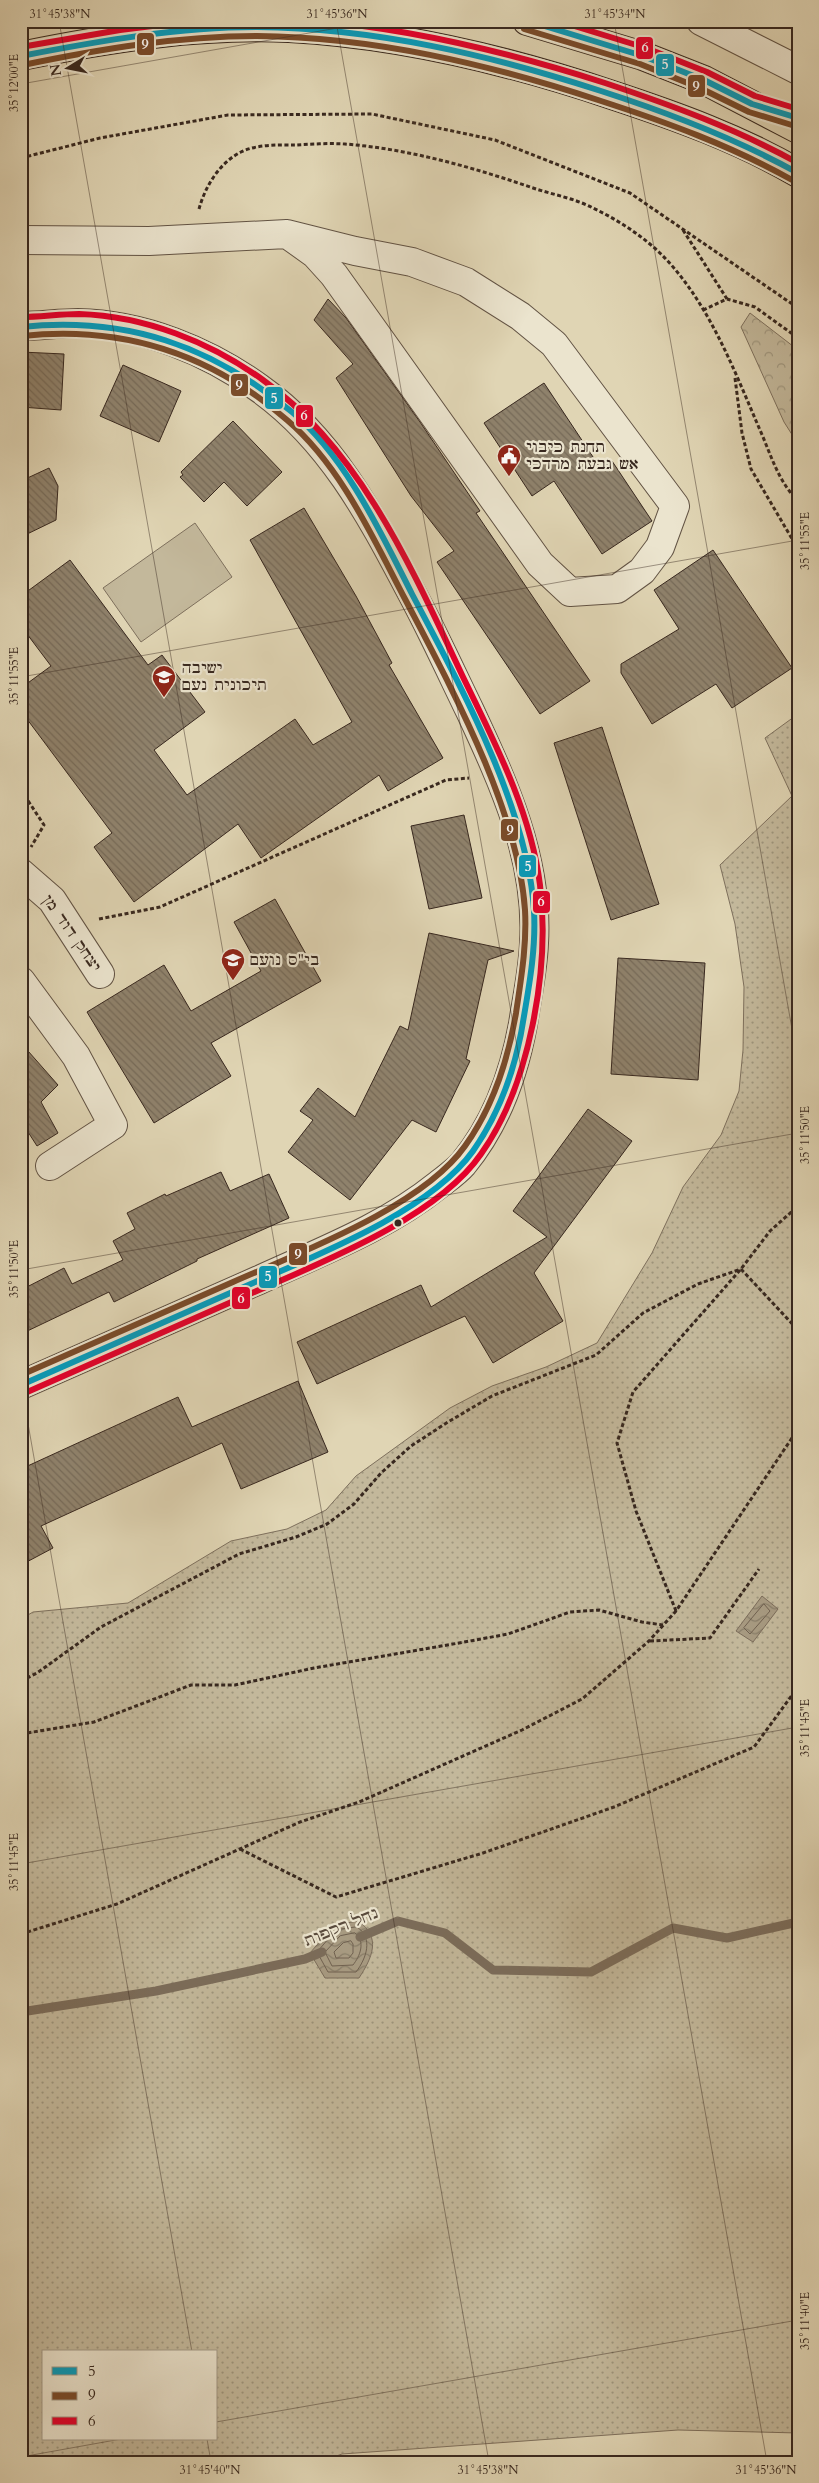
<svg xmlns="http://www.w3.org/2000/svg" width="819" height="2483" font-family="Cardo,'Frank Ruhl Libre',serif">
<defs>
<pattern id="grass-dots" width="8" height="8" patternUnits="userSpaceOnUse" patternTransform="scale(1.25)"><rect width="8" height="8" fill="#c3b89b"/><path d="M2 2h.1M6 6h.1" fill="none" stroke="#9f967e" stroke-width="1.8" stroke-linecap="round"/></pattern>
<pattern id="park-crowns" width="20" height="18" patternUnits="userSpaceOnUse" patternTransform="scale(1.25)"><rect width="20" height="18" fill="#c3b89b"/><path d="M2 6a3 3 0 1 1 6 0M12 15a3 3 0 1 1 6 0" fill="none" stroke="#9f967e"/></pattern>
<pattern id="water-waves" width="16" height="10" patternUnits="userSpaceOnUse" patternTransform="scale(1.25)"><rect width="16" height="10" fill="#a79a81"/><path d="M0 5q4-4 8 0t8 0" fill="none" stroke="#897e69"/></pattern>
<pattern id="building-back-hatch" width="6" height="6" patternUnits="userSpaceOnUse" patternTransform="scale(1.25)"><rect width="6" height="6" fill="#8f826c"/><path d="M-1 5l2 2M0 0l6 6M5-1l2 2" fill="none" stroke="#766a58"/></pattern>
</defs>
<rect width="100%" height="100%" fill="#e0d5b4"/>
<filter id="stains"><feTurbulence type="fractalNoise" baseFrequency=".004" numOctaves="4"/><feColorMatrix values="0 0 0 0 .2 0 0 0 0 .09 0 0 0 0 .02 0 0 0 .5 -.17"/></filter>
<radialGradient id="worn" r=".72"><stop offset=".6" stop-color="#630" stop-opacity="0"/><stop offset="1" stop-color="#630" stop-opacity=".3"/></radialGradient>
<path fill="url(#grass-dots)" stroke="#7e705d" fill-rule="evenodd" d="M798 714V2433L678 2430 342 2454 320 2462H21V1619L33 1612 128 1603 231 1541 287 1529 326 1510 356 1476 450 1408 492 1386 546 1367 597 1343 652 1253 683 1187 721 1135 739 1091 743 1050 744 987 735 924 720 865 792 796 765 738ZM44 2352H216V2439H44Z"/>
<polygon fill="url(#park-crowns)" stroke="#7e705d" points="750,313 798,350 798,444 784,422 741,327"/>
<polygon fill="#c3b89b" stroke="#7e705d" points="195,523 232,577 141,642 103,588"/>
<g fill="url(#water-waves)" stroke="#7b6c5a">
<polygon points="762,1596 778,1609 753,1642 736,1631"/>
<path d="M358 1921C382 1937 372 1958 359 1978H325L310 1953 334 1925Z"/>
</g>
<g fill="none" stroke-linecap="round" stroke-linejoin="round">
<g stroke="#706150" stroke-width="1">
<polygon points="764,1604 770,1611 750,1634 744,1628"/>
<path d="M357 1927C374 1938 366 1959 356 1972H328L317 1952 336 1930Z"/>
<path d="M355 1933C366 1942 360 1956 353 1965L332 1966 325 1952 340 1936Z"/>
<polygon points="351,1941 353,1944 353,1953 349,1958 336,1958 334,1952 343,1943"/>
</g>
<g stroke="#7b6c5a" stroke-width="9">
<polyline points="360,1937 398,1921 445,1933 493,1970 591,1972 673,1928 727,1938 798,1922"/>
<polyline points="21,2012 156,1991 305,1959 322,1952"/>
</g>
</g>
<g fill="url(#building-back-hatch)" stroke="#38281f">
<polygon points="328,299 346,318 420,422 480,511 476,513 590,681 540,714 437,562 454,551 411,496 336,378 353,364 314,320"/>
<polygon points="21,352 64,354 61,410 21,407"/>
<polygon points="123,365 181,391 159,442 100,416"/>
<polygon points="544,383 601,469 612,461 652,521 602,554 554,481 532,496 484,423"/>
<polygon points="233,421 282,472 247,506 224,482 204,502 180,477 183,475 181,472"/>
<polygon points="49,468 58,486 56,520 21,537 21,481"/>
<polygon points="304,508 356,596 392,663 389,665 443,758 388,791 379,775 261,858 238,824 134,902 94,847 112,833 21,711 21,688 51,666 21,626 21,596 70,560 148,665 162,655 205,712 154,750 187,795 295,719 313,745 352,722 250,540"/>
<polygon points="713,550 792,668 732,708 716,684 652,724 621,673 621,664 679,629 654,590"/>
<polygon points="602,727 659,904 611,920 554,743"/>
<polygon points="464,815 482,898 429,909 411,826"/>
<polygon points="275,899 321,981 211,1043 231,1076 154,1123 87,1012 164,965 191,1011 261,971 234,922"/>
<polygon points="429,933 514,951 488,960 466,1059 470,1061 436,1132 412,1120 350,1200 288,1152 313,1120 300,1111 318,1088 355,1117 400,1026 408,1030"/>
<polygon points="618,958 705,963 698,1080 611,1074"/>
<polygon points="21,1043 58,1085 41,1102 58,1133 37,1146 21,1121"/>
<polygon points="588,1109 632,1141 534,1273 563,1321 493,1363 465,1316 317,1384 297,1342 421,1285 431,1307 547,1237 513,1211"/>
<polygon points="221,1172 230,1191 269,1174 289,1218 197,1259 197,1261 114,1302 109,1292 21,1334 21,1290 64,1268 72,1284 123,1260 113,1241 135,1229 127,1213 165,1194 166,1196"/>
<polygon points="298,1381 328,1452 241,1489 222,1443 41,1526 53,1548 21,1565 21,1469 178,1397 192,1427"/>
</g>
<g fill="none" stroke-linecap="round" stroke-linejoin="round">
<g stroke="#625344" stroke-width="30">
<g id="minor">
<polyline points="701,21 798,70"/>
<polyline points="21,240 149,241 287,234 355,251 412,262 466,282 520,316 554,344 675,506 660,547 642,571 617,589 570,592 540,564 334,275 315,254 287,234"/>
<path d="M21 326C40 326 59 323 78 323 142 324 208 351 259 388 334 441 374 522 416 601 435 637 452 674 470 711 504 784 539 860 534 943 533 970 527 997 523 1024 514 1074 496 1124 463 1164 456 1172 447 1178 438 1185 386 1227 320 1252 259 1280 180 1315 100 1350 21 1385"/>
<polyline points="21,873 52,900 100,974"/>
<polyline points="21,981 76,1056 113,1125 50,1166"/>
</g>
</g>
<g stroke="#38281f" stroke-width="30">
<g id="major">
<polyline points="527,21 643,56 704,80 798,129"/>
<path d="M21 56C109 38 200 24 289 28 400 34 508 60 612 95 676 116 740 139 798 173"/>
</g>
</g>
<g stroke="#38281f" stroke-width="3" stroke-dasharray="4 2.5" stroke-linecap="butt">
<polyline points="21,158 100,138 228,115 372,114 495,140 630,193 798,308"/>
<path d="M199 209C205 187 219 163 241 152 257 144 279 145 296 145 312 144 329 143 345 144 410 149 475 168 536 189 555 195 576 199 593 208 618 220 643 236 663 256 709 303 734 370 760 430 771 455 778 481 798 501"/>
<polyline points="683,230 727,299"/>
<polyline points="703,310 727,299 755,307 798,338"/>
<polyline points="735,378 742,433 751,469 798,549"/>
<polyline points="21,790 44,825 31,847"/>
<polyline points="99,919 160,907 446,780 469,778"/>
<polyline points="741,1269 798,1330"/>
<polyline points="676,1611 636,1511 617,1443 633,1392 741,1269 770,1231 798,1206"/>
<polyline points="650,1641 710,1638 759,1569"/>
<polyline points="21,1681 37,1673 101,1627 239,1554 296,1537 327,1524 354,1504 381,1473 411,1446 448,1422 492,1396 596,1355 643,1313 698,1284 741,1269"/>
<polyline points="21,1734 94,1722 191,1685 235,1685 314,1668 459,1643 508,1634 570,1612 599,1610 642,1622 663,1625"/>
<polyline points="240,1849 336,1897 483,1853 614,1807 754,1747 798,1687"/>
<polyline points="21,1934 117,1904 300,1822 359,1802 522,1730 582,1699 649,1641 676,1611 798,1429"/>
</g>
<use href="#minor" stroke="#ebe4ce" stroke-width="28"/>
<use href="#major" stroke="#e0d5b4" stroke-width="28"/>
<g stroke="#ebe4ce" stroke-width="10">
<g id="bus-1">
<polyline points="528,21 643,56 704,80 752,104 798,118"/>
<path d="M21 56C99 41 178 27 257 27 374 28 490 55 601 91 669 113 735 138 798 173"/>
<path d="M21 327C126 316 210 345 292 412 346 457 381 533 412 594 460 685 528 808 534 911 536 946 530 981 524 1016 517 1063 501 1111 473 1151 428 1214 307 1259 237 1290 165 1322 93 1353 21 1385"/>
</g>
</g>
<g stroke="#ebe4ce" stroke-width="10">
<g id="bus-2">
<polyline points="524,29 640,64 700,88 749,112 795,126"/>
<path d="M23 65C100 49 178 36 257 36 373 37 488 64 598 100 666 122 732 146 794 181"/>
<path d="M21 1375C92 1344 163 1313 233 1282 301 1252 422 1207 465 1146 493 1107 508 1060 516 1013 521 979 527 945 525 910 518 809 452 689 405 599 373 538 341 466 287 420 210 353 123 325 22 336"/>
</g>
</g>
<g stroke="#ebe4ce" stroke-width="10">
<g id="bus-3">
<path d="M316 21C414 29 511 53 605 83 671 105 737 129 798 163"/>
<polyline points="558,21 646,48 707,72 755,96 798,109"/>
<polyline points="21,47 120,30 193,21"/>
<path d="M21 317C40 317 60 314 79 314 145 316 210 342 263 380 361 450 413 571 463 677 495 743 531 812 540 885 550 968 530 1085 481 1154 435 1221 310 1267 236 1300 165 1331 95 1362 25 1393"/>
</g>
</g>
<use href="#bus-1" stroke="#069cbc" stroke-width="6"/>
<use href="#bus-2" stroke="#7a4b2a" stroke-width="6"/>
<use href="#bus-3" stroke="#e4002b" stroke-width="6"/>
</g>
<path fill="none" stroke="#38281f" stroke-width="1" stroke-opacity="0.45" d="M59 21 489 2462M336 21 767 2462M614 21 798 1063M21 84 377 21M21 677 798 540M21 1270 798 1133M21 1384 192 2352M21 1864 798 1727M216 2422 798 2320M207 2439 211 2462M21 2457 121 2439"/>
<defs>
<g id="civic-pin" transform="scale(1.25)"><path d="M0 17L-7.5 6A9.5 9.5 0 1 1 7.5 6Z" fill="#8f2418" stroke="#ebe4ce"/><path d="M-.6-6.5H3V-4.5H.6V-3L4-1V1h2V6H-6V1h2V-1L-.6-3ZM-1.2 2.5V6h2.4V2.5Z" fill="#fff"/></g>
<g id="school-pin" transform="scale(1.25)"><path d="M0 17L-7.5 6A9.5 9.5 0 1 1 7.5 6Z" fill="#8f2418" stroke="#ebe4ce"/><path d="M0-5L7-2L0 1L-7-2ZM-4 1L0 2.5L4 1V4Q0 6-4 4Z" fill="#fff"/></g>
</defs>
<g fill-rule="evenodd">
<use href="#civic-pin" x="509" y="456"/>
<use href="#school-pin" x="164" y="677"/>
<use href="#school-pin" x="233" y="960"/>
</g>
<circle fill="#38281f" stroke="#ebe4ce" stroke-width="2" cx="398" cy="1223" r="4.5"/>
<g text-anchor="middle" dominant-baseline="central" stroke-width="4.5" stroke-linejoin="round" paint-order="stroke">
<g font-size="15" fill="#38281f" stroke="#ebe4ce" text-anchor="start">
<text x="526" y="447">תחנת כיבוי<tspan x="526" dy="17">אש גבעת מרדכי</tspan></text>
<text x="182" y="668">ישיבה<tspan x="182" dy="17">תיכונית נעם</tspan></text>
<text x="250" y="960">בי"ס נועם</text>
</g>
<g font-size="15" fill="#38281f" stroke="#ebe4ce">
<text transform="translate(72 933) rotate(55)">יצחק דוד מן</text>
</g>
<g font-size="16" font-style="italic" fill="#594a3c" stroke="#ebe4ce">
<text transform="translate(341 1927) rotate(-22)">נחל רקפות</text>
</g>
</g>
<g stroke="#ebe4ce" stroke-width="2">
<rect x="136" y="32" width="19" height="24" rx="5" fill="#7a4b2a"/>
<rect x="635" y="36" width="19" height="24" rx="5" fill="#e4002b"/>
<rect x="655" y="53" width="20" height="24" rx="5" fill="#069cbc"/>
<rect x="687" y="74" width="19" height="24" rx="5" fill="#7a4b2a"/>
<rect x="230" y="373" width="19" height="24" rx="5" fill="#7a4b2a"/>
<rect x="264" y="386" width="20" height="24" rx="5" fill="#069cbc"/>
<rect x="295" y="404" width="19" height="24" rx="5" fill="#e4002b"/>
<rect x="500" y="818" width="19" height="24" rx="5" fill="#7a4b2a"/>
<rect x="518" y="854" width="19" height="24" rx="5" fill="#069cbc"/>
<rect x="532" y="890" width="19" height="24" rx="5" fill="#e4002b"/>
<rect x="288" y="1242" width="20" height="24" rx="5" fill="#7a4b2a"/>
<rect x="258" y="1265" width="20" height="24" rx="5" fill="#069cbc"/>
<rect x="231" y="1286" width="20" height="24" rx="5" fill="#e4002b"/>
</g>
<g font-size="14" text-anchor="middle" font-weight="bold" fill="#fff">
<text x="145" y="49">9</text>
<text x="645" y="52">6</text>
<text x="665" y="69">5</text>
<text x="696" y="91">9</text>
<text x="239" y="390">9</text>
<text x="274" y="403">5</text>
<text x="304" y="420">6</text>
<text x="510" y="835">9</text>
<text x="528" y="871">5</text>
<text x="541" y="906">6</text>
<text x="298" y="1259">9</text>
<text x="268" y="1281">5</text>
<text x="241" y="1303">6</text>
</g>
<rect width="819" height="2483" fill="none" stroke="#e0d5b4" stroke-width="55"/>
<rect x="42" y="2350" width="175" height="90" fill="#ebe4ce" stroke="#a39988"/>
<rect x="52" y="2367" width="25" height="8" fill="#069cbc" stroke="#a39988"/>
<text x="88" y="2376" font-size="15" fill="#38281f">5</text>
<rect x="52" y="2392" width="25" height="8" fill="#7a4b2a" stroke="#a39988"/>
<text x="88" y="2400" font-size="15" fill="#38281f">9</text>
<rect x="52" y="2417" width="25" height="8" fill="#e4002b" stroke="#a39988"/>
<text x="88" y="2426" font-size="15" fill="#38281f">6</text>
<g transform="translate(68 68) rotate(260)" stroke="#ebe4ce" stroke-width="4" paint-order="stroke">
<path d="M0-4L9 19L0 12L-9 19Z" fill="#38281f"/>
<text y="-8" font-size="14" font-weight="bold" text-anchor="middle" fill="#38281f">N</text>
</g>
<rect x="28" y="28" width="764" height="2428" fill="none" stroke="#38281f" stroke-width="2"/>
<g font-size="12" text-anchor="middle" fill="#38281f">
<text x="60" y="18">31°45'38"N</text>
<text x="337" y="18">31°45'36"N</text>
<text x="615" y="18">31°45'34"N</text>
<text transform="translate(14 83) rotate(-90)" y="4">35°12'00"E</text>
<text transform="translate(805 541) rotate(-90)" y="4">35°11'55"E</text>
<text transform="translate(14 676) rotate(-90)" y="4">35°11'55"E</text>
<text transform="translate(805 1135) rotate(-90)" y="4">35°11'50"E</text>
<text transform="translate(14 1269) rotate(-90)" y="4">35°11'50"E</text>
<text transform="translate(805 1728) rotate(-90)" y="4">35°11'45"E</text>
<text transform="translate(14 1862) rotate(-90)" y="4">35°11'45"E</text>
<text transform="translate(805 2321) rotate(-90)" y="4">35°11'40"E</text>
<text x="210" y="2474">31°45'40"N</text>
<text x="488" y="2474">31°45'38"N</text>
<text x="766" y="2474">31°45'36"N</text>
</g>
<rect width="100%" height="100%" filter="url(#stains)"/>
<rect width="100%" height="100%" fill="url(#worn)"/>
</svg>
